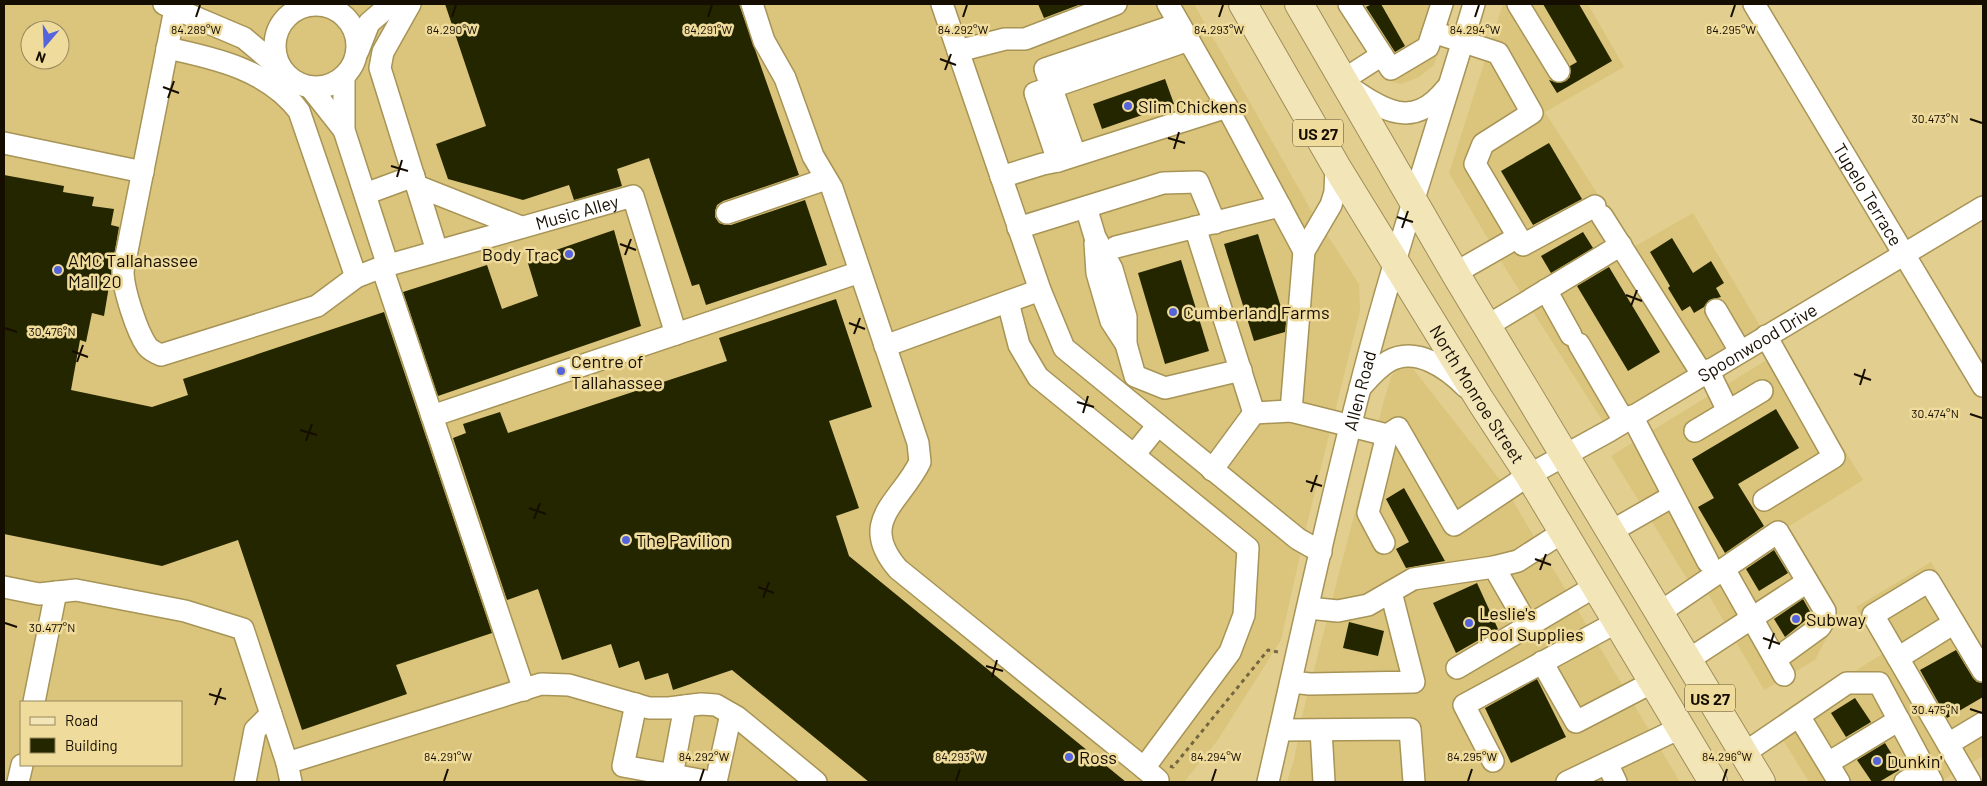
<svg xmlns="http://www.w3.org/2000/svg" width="1987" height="786" font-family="Barlow,sans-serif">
<rect width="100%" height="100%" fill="#e2ce8e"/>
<g fill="#dbc57d" fill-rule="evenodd">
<path d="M4 4H1194L1311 210 1359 284 1360 311 1307 524 1281 640 1217 741 1184 782H4ZM30 30H60V60H30ZM21 702H181V765H21Z"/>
<polygon points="1343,4 1453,4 1434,65 1419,77 1401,84 1385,80"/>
<polygon points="1503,4 1588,4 1624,67 1545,112 1632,248 1693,213 1766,336 1609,431 1507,271 1449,173"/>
<polygon points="1783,350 1863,480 1783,530 1836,620 1815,660 1764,690 1700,580 1691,585 1611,456"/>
<polygon points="1407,361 1501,481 1680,782 1287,782 1294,760 1303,712 1383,404 1391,377 1400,364"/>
<polygon points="1931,562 1983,647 1983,756 1940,782 1809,782 1772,722 1884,653 1856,607"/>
</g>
<g fill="#242600">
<polygon points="445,4 739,4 799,175 723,201 717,205 715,211 715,217 719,223 725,225 731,225 805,200 827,265 706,305 699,284 692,286 649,158 617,169 622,186 574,200 569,185 523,200 448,179 436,144 486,126"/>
<polygon points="1038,4 1081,4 1044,18"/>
<polygon points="1372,4 1381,4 1405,46 1395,52 1366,7"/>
<polygon points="1543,4 1579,4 1612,61 1557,93 1549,80 1559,83 1566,81 1570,77 1570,66 1577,62"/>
<polygon points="1165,79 1174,104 1102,129 1093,104"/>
<polygon points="1549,143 1582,199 1533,225 1501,171"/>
<polygon points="4,175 64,186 63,192 94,197 92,206 114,209 111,225 119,227 104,316 92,313 86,342 80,340 71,390 152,407 188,395 183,379 384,312 492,633 396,665 407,694 302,730 238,540 162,566 4,534"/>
<polygon points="614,230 641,326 438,396 403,292 487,265 502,309 538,296 527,260"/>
<polygon points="1583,232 1593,248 1551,273 1541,256"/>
<polygon points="1258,234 1286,323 1285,332 1254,341 1224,244"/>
<polygon points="1672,238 1693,273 1711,261 1724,283 1716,288 1721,297 1709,300 1704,307 1694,313 1690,306 1682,311 1668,288 1670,286 1650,252"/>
<polygon points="1181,260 1209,351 1165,364 1138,273"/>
<polygon points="1609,267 1660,352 1628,371 1577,286"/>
<polygon points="836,299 872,407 829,421 859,508 836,516 849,556 1126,782 869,782 732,670 673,690 668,673 645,680 639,661 619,668 611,644 562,660 538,589 507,600 453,438 466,433 463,424 500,412 508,433 727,361 719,338"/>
<polygon points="1776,409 1799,448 1738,484 1764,526 1725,553 1698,507 1714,498 1692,459"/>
<polygon points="1404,488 1445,561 1406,568 1396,549 1409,542 1386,499"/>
<polygon points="1774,550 1788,573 1759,591 1746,569"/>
<polygon points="1477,583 1498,629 1456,653 1433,603"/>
<polygon points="1803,599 1812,615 1785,637 1774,619"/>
<polygon points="1349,622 1384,631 1378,656 1343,648"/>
<polygon points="1956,650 1973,678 1977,682 1983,683 1983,697 1947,718 1920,670"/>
<polygon points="1537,679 1566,737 1511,763 1485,708"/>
<polygon points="1855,698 1871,722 1846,737 1831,713"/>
<polygon points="1885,743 1901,769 1879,782 1872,782 1857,760"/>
</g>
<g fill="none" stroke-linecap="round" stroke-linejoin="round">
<g stroke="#a79456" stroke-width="24">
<g id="minor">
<polyline points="164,4 244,38 282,70"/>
<path id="s1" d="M176 4 123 271C123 289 137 332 147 346 151 351 156 353 161 355L317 306 356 277 382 267 633 196 676 334"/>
<polyline points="410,4 383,52 380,68 437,251"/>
<path d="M752 4 764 41 785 78 813 156 832 188 918 443 920 462C900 503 857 521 898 569L1144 768 1158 780 1157 782"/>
<polyline points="942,4 1040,290 1064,348 1298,539 1321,552"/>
<polyline points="1168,4 1227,107 1304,251"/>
<polyline points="1349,4 1391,69 1428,47 1442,4"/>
<polyline points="1518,4 1559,71"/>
<path id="s2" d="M1754 4 1983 386"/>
<circle cx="316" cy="46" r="41"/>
<polyline points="1433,32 1498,53 1532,113 1483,144 1475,164 1523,245 1595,206"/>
<path d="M167 48C215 58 268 70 299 111L356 277"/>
<polyline points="358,51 369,23 391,4"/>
<polyline points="958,51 1005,39 1025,39 1116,4"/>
<polyline points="344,78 344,130 388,266"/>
<polyline points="1343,80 1382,55"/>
<path d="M1348 86C1384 111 1413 130 1446 89"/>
<polyline points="310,87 344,130"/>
<polyline points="4,143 143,172"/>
<polyline points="1073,149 1045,69 1179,24"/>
<polyline points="1058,161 1035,93 1189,40"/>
<polyline points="1001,177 1043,164 1058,161 1227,107"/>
<polyline points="417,186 521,227"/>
<polyline points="365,194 414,176"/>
<polyline points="1086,207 1095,237 1112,269 1126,317 1126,344 1135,376 1165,388 1241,370"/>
<polyline points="727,213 826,179"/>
<polyline points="1602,216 1702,374"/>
<polyline points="1195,227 1254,413"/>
<polyline points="1018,228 1163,183 1198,182 1215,223"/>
<polyline points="1095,243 1097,273 1111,321 1126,344"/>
<polyline points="1116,247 1280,206"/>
<polyline points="382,267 524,690"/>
<polyline points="1455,273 1518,237"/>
<polyline points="1546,290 1571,335"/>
<polyline points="1008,302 1019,345 1038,377 1248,548 1244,615 1230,652 1144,768"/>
<polyline points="1716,310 1740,351"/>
<polyline points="1487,326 1621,245"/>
<polyline points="1579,344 1624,421"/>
<polyline points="885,346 1040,290"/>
<polyline points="1708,370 1728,411"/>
<path d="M1360 388C1369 378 1377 368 1389 361 1416 346 1447 368 1466 387"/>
<polyline points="1291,411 1304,251 1331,205 1335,192 1336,166"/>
<polyline points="432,416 860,272"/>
<polyline points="1632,416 1708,562"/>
<polyline points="1695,431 1762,391"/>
<polyline points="1134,455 1158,425"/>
<path id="s3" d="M1212 470 1254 413 1291 411 1387 435 1398 428 1454 525 1529 475 1609 431 1983 207"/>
<polyline points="1764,500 1834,457 1766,336"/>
<polyline points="1610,532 1673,496"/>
<polyline points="1384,543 1368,513 1387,435"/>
<polyline points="1494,567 1528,626"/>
<polyline points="1724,569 1784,675"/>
<polyline points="4,587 39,594 76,590 185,611 243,629 287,763 291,782"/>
<polyline points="1308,608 1338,611 1368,605 1413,579 1494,567 1518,561 1563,532"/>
<polyline points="1659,613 1778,532 1825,611 1825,619 1820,627 1776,659"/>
<polyline points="1898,658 1954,623"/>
<polyline points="1688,660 1807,582"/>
<polyline points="1542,662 1576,722 1653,682"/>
<polyline points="1457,668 1596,586"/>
<polyline points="1291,682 1310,684 1414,682 1391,592"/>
<polyline points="34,702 56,592"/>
<polyline points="636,704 623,766 711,782"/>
<polyline points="1799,716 1839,782"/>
<polyline points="1280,730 1410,729 1414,782"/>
<polyline points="1321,730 1324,782"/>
<polyline points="1948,744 1983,723"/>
<polyline points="1743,754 1847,683 1879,683 1932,782"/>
<polyline points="1493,761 1464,705 1617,622"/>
<polyline points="287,763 541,684 569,685 649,708 669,708 701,704 716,705 737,717 816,782"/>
<polyline points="1607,763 1616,782"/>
<polyline points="1828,763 1899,720"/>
<polyline points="672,775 685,706"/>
<polyline points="18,782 22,765"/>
<polyline points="245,782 255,730 271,714"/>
<polyline points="716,782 731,714"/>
<path id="s4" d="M1268 782C1298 651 1326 518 1360 388 1393 258 1436 132 1474 4"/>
<polyline points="1567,782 1680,728"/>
<polyline points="1905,782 1925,770"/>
<polyline points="1970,782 1873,615 1929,581 1983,671"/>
</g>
</g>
<g stroke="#9f8e59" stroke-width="30">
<g id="major">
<path id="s5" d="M1243 4 1336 166 1480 400 1529 475 1713 782"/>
<polyline points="1299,4 1455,273 1761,782"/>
</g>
</g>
<polyline stroke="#736641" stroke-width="3" stroke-dasharray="4 4" stroke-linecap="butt" points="1170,766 1173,767 1268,650 1278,652"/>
<use href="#minor" stroke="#fff" stroke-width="21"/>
<use href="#major" stroke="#f2e5b8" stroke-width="28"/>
</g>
<path fill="none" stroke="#150d00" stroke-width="2" d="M196 17 200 5M452 17 456 5M708 17 712 5M963 17 967 5M1219 17 1223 5M1475 17 1479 5M1731 17 1735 5M940 59 956 65M945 70 951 54M163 87 179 93M168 98 174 81M1970 119 1982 123M1168 138 1185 143M1174 149 1179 132M391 166 408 171M397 177 402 160M1397 217 1413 222M1402 228 1408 211M620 244 636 250M625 255 631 239M1626 295 1642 301M1631 306 1637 290M849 323 865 329M5 328 17 332M854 334 860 318M72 351 88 357M77 362 83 345M1854 374 1871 380M1860 385 1865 369M1077 402 1094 407M1083 413 1088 396M1970 414 1982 418M300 430 317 435M306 441 312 424M1306 481 1322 486M1311 492 1317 475M529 508 546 514M534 519 540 503M1535 559 1551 565M1540 570 1546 554M758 587 774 593M763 598 769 582M5 623 17 627M1763 638 1780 644M1769 649 1774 633M986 666 1003 671M992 677 997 660M209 694 226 699M215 705 221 688M1970 709 1982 713M444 781 448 769M700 781 704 769M956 781 960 769M1212 781 1216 769M1468 781 1472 769M1723 781 1727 769"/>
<g fill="#5465db" stroke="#efdb9b" stroke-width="2">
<circle cx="1128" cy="106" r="5"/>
<circle cx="569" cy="254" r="5"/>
<circle cx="58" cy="270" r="5"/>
<circle cx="1173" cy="312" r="5"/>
<circle cx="561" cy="371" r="5"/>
<circle cx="626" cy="540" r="5"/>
<circle cx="1796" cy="619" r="5"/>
<circle cx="1469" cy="623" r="5"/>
<circle cx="1069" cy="757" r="5"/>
<circle cx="1877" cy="761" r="5"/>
</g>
<g text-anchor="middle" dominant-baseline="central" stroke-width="5" stroke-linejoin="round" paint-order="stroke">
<g fill="#efdb9b" stroke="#564b2e" stroke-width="1">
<rect x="1293" y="119.5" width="50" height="27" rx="4"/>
<rect x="1685" y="684.5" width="50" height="27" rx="4"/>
</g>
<g font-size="16" font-weight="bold" fill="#150d00">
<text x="1318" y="133">US 27</text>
<text x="1710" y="698">US 27</text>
</g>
<g font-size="18" fill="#150d00" stroke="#efdb9b" text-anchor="start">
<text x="1138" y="106">Slim Chickens</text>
<text x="559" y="254" text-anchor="end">Body Trac</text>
<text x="68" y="260">AMC Tallahassee<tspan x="68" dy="21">Mall 20</tspan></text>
<text x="1183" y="312">Cumberland Farms</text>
<text x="571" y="361">Centre of<tspan x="571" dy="21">Tallahassee</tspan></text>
<text x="636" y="540">The Pavilion</text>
<text x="1479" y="613">Leslie's<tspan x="1479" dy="21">Pool Supplies</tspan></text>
<text x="1806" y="619">Subway</text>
<text x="1079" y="757">Ross</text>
<text x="1887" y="761">Dunkin'</text>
</g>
<g font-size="18" fill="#150d00" stroke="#efdb9b">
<text stroke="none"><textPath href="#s2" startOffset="222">Tupelo Terrace</textPath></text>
<text stroke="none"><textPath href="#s1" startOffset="811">Music Alley</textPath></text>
<text stroke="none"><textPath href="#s3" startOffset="686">Spoonwood Drive</textPath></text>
<text stroke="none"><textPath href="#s4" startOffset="402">Allen Road</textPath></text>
<text stroke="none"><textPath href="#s5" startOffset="455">North Monroe Street</textPath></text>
</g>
</g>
<g font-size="12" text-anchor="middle" fill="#150d00" stroke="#efdb9b" stroke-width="5" stroke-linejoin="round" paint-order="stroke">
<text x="196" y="34">84.289°W</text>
<text x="452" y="34">84.290°W</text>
<text x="708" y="34">84.291°W</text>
<text x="963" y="34">84.292°W</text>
<text x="1219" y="34">84.293°W</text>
<text x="1475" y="34">84.294°W</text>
<text x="1731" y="34">84.295°W</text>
<text x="1935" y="123">30.473°N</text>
<text x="52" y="336">30.476°N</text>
<text x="1935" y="418">30.474°N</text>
<text x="52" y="632">30.477°N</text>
<text x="1935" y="714">30.475°N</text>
<text x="448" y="761">84.291°W</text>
<text x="704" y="761">84.292°W</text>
<text x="960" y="761">84.293°W</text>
<text x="1216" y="761">84.294°W</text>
<text x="1472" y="761">84.295°W</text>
<text x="1727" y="761">84.296°W</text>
</g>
<rect width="1987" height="786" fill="none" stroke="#150d00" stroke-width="10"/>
<rect x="20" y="701" width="162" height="65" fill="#efdb9b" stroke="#98895d"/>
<rect x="30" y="717" width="25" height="8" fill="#f2e5b8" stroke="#98895d"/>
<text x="65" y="726" font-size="15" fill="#150d00">Road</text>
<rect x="30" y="738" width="25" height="15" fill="#242600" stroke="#98895d"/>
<text x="65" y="751" font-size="15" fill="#150d00">Building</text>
<g transform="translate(45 45) rotate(199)"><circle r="24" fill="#efdb9b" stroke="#98895d"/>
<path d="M0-4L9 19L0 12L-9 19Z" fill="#5465db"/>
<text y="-8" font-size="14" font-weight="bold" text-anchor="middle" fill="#150d00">N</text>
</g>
</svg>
